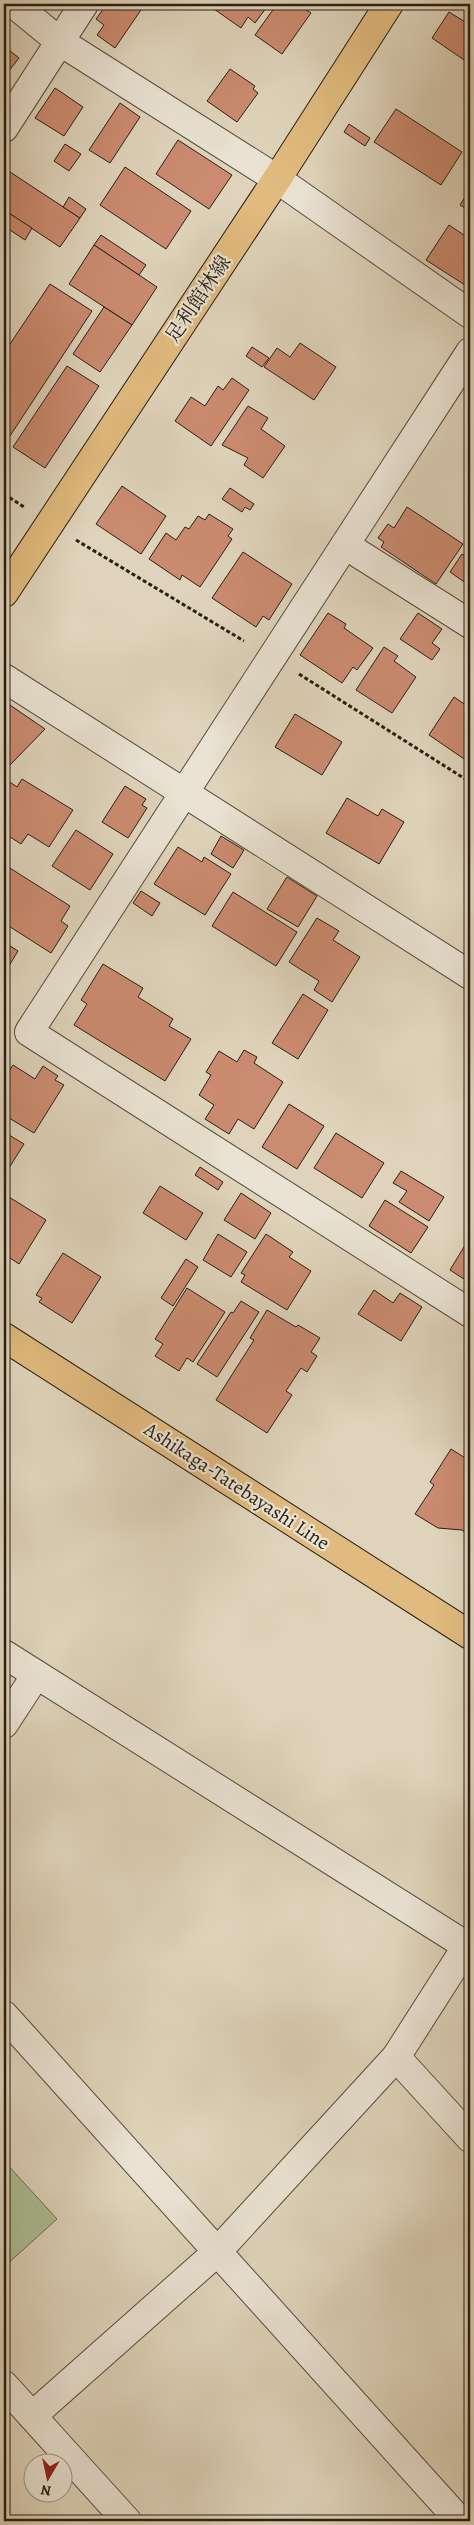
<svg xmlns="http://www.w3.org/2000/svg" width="474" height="2525" font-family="Alegreya,'Noto Serif JP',serif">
<rect width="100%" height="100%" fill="#dfd4bb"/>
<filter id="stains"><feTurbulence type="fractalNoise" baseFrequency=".004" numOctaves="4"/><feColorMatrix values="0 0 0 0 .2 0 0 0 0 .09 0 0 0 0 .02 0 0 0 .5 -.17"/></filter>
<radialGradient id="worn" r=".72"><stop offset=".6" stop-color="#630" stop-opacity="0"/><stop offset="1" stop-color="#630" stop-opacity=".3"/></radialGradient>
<polygon fill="#adbe94" stroke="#6a6e54" points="4,2161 57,2219 4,2267"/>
<g fill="#cb8b70" stroke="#281f14">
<polygon points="107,4 145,4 115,48 97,35 104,25 96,19"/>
<polygon points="207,4 269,4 255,23 248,17 241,28"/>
<polygon points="277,4 297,4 311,13 282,54 255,35"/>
<polygon points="463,4 470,4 470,14 461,8"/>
<polygon points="449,12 470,25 470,64 432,38"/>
<polygon points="4,46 19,58 4,77"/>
<polygon points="230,69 255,86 253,89 258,93 237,122 207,101"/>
<polygon points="55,88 83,107 64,136 35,118"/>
<polygon points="120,103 140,117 110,163 89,150"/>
<polygon points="396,109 462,152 441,185 374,142"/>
<polygon points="349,124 370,138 365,146 344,132"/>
<polygon points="178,140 232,175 209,209 156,174"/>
<polygon points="65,144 81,154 69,171 54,161"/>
<polygon points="125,167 191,211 166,249 100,205"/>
<polygon points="7,170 80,218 60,247 4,210 4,174"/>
<polygon points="470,189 470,211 460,205"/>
<polygon points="69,197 86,209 80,218 63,207"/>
<polygon points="4,210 32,228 25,240 4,226"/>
<polygon points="449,225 470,239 470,281 465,285 426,260"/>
<polygon points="101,235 146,265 139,275 94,245"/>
<polygon points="94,245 157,287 132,325 69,284"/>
<polygon points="50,284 92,311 4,445 4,353"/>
<polygon points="104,307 132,325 100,372 73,354"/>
<polygon points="300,343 336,367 314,400 264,367 277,348 290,357"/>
<polygon points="252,347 269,358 262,367 246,356"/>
<polygon points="67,366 99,386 45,468 13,447"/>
<polygon points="232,378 249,390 211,446 175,421 191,397 205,406 218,386 223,390"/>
<polygon points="248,406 268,418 261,429 285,446 263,478 244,465 248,458 222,445"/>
<polygon points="122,486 166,516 141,554 96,524"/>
<polygon points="230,488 254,504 250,510 245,507 242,512 222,499"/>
<polygon points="407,507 463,544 436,584 381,547 384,542 378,538 388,524 394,528"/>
<polygon points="209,514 233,529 228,536 232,539 200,587 182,575 180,580 149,559 166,533 176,540 185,527 189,529 198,516 205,520"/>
<polygon points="243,552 292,584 269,620 263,616 256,627 212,598"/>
<polygon points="462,554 468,558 470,554 470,586 450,572"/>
<polygon points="328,613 346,624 344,628 373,648 357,670 353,667 342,683 300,655"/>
<polygon points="418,613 442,629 432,643 440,649 432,660 400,639"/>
<polygon points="384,647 398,656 394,661 416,677 392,713 356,690"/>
<polygon points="454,697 470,708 470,763 429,735"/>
<polygon points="4,701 45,729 10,765 4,759"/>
<polygon points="295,714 342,742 322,775 275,747"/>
<polygon points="4,778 17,787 22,779 73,810 49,847 28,834 21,844 4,833"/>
<polygon points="125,786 146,799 142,805 147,808 128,838 102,822"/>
<polygon points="347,798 378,816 382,809 404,822 379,864 326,833"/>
<polygon points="76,830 113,854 90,890 52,866"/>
<polygon points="221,836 244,850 233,868 211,854"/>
<polygon points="178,847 202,862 204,857 231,874 205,915 154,884"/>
<polygon points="5,865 70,906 61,921 68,926 51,953 4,923"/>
<polygon points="287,877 317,896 298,927 267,909"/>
<polygon points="141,891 160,903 152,916 133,903"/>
<polygon points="233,892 297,932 276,966 212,926"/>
<polygon points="317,918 339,931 333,940 360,957 332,1002 314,990 319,981 289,962"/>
<polygon points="4,942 18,951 4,974"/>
<polygon points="103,964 143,988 138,997 173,1019 169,1026 191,1039 165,1081 74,1025 87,1004 81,1000"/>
<polygon points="303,994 328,1010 298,1059 272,1043"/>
<polygon points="244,1050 257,1057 254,1063 283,1082 254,1129 238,1119 229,1134 205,1119 214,1105 199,1095 211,1075 206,1072 219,1051 237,1062"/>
<polygon points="13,1065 35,1079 43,1066 58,1076 55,1080 64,1085 34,1133 4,1115 4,1079"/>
<polygon points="289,1104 324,1126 297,1169 262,1147"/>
<polygon points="4,1132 24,1144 4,1176"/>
<polygon points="336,1133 384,1163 362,1198 314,1168"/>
<polygon points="200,1167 223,1182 218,1190 195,1175"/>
<polygon points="401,1171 444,1197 429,1221 399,1202 407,1191 393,1183"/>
<polygon points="160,1186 203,1213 186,1240 143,1213"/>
<polygon points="241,1193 271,1213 255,1239 224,1220"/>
<polygon points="9,1197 46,1220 19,1264 4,1254 4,1206"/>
<polygon points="385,1200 428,1227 411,1253 369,1226"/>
<polygon points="218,1234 247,1252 231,1277 203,1260"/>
<polygon points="266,1234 293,1252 289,1257 311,1271 287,1310 241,1282 245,1275 241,1273"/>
<polygon points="470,1237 470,1283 450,1270"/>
<polygon points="63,1253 101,1277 72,1323 39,1302 42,1298 36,1295"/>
<polygon points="186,1259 198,1267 173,1306 161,1298"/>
<polygon points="187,1288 225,1312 193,1362 187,1358 179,1371 155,1356 163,1344 155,1339"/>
<polygon points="374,1290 393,1303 400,1293 422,1307 401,1341 358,1314"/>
<polygon points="241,1301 259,1312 217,1377 197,1364 231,1312 233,1313"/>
<polygon points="267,1310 296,1327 298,1325 320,1338 311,1352 317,1356 307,1372 301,1368 286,1391 292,1395 267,1433 216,1400 254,1340 250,1338"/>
<polygon points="451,1449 470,1461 470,1536 462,1530 438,1528 415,1514 434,1485 430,1482"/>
</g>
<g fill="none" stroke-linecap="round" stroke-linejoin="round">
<g stroke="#564c3e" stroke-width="30">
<g id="minor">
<polyline points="14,4 59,41 277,179 470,314"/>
<polyline points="4,128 84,4"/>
<polyline points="470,352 29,1032 470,1313"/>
<polyline points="345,545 470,624"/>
<polyline points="4,678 470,975"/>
<polyline points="4,1654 470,1948"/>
<polyline points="4,1724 36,1675"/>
<polyline points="4,2015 460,2521"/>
<polyline points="396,2057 470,2138"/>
<polyline points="4,2385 127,2521"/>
<polyline points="32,2416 216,2253 396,2057 470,1941"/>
</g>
</g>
<g stroke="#281f14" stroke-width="30">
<g id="major">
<polyline points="4,593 277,179 389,4"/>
<polyline points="4,1337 470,1635"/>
</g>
</g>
<g stroke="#281f14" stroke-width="3" stroke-dasharray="4 2.5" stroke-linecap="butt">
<polyline points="4,494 24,507"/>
<polyline points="76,540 244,641"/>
<polyline points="299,674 470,782"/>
</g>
<use href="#minor" stroke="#eae3d3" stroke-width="28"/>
<use href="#major" stroke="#e0ba7e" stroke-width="28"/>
</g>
<g text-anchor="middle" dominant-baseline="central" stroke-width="4.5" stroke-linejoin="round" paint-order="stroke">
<g font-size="20" fill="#281f14" stroke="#eae3d3">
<text transform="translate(198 299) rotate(-56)">足利館林線</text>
<text transform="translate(237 1486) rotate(33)">Ashikaga-Tatebayashi Line</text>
</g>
</g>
<rect width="474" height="2525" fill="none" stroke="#dfd4bb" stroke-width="20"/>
<rect x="5" y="5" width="464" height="2515" fill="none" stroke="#281f14" stroke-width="2.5"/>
<rect x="10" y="10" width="454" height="2505" fill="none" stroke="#281f14"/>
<g transform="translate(48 2478) rotate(189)"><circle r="24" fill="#eae3d3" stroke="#9c9587"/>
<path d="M0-4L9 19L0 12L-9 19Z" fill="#8f2418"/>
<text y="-8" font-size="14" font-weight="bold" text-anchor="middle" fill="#281f14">N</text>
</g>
<rect width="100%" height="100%" filter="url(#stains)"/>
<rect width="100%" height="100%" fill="url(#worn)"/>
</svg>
